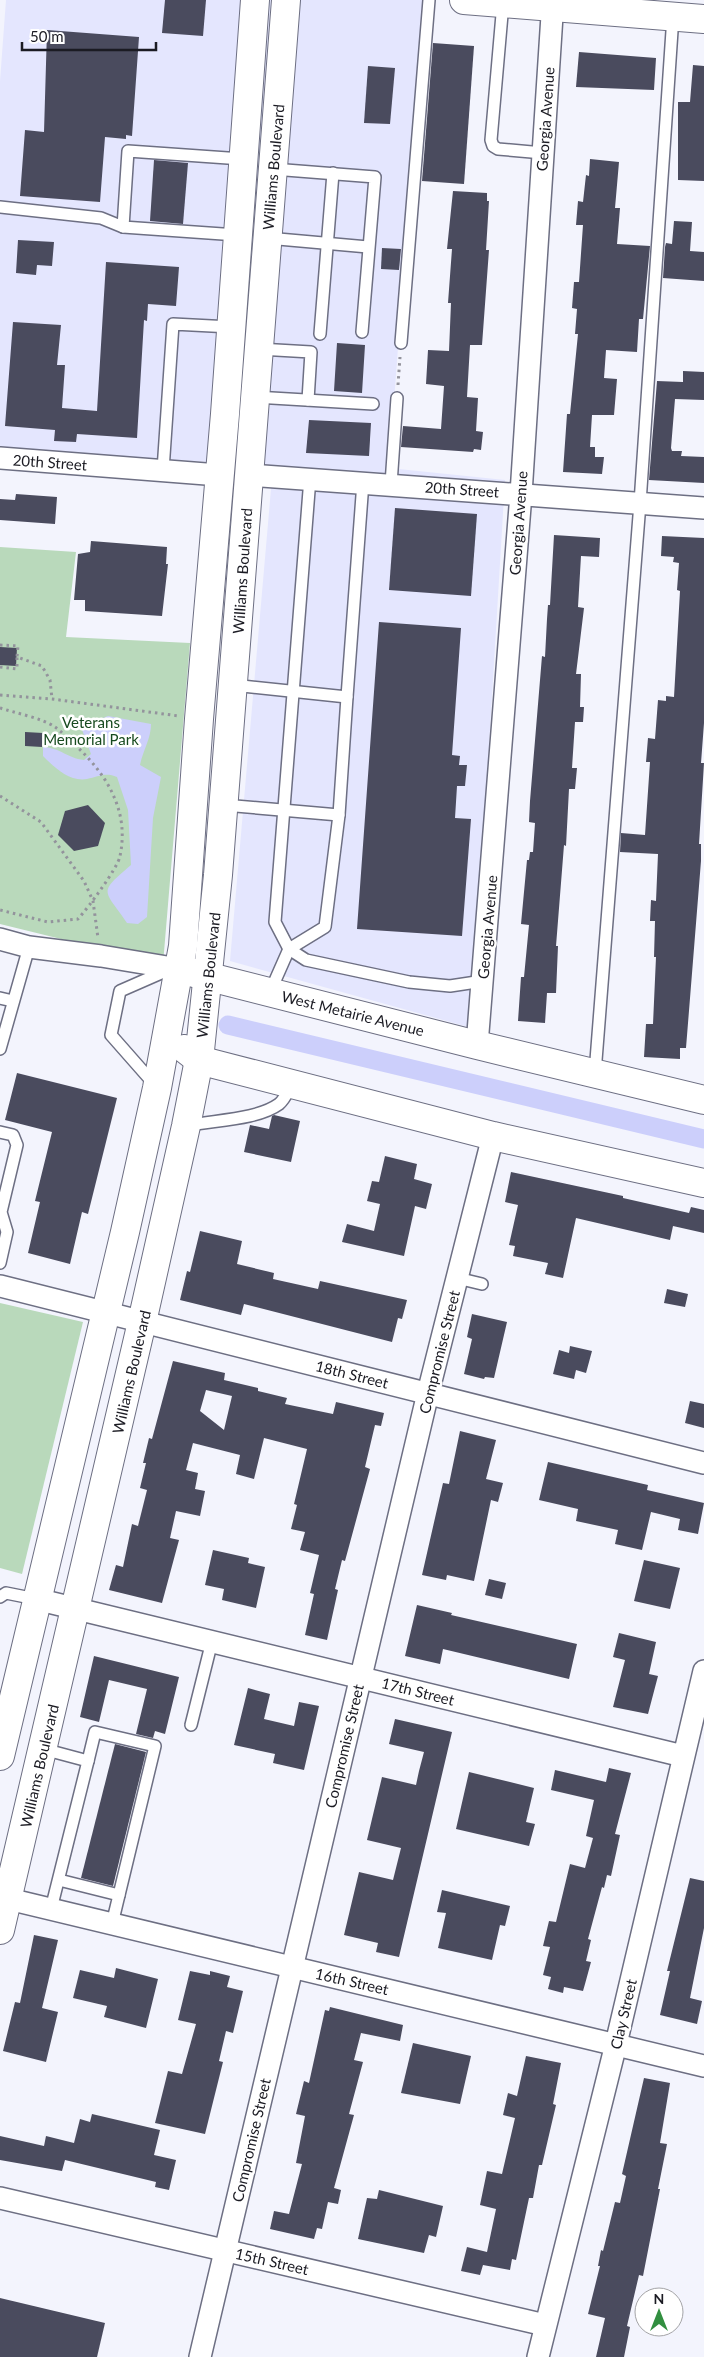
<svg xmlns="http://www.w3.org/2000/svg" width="704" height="2357" font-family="Lato,sans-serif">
<rect width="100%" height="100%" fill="#f3f4fd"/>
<polygon fill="#e4e6fe" points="6,0 424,0 389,468 505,480 472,1028 230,961 273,466 0,449 0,81"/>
<g fill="#b9d9bb">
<polygon points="0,547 76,552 66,637 190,643 163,964 0,924"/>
<polygon points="0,1303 83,1322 22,1574 0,1568"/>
</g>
<path fill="#cccffb" d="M108 716 151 724C151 739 143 750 140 765L161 777 153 818 147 917 138 924 127 923C104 889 97 894 131 865L128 810 117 777C105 772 98 777 87 779 69 782 54 767 43 756V747C61 748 67 758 84 760L91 754 81 727Z"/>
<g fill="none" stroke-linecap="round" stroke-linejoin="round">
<polyline stroke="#cccffb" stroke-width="19" points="228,1025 704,1139"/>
</g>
<g fill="#4a4b5e" fill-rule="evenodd">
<polygon points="165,0 206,0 203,36 162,33"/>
<polygon points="47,30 139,37 132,136 126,135 126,139 105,137 100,202 20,196 25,130 44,132"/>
<polygon points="433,43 474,46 464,184 422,181"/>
<polygon points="579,52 656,58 654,90 576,87"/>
<polygon points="693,65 704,66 704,181 678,180 678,102 690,102"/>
<polygon points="368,66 395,68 390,124 364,123"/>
<polygon points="590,159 619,162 615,208 620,208 617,244 650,246 643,319 639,319 637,352 606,350 604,378 617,379 614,415 592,415 590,447 595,447 595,457 604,457 602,474 563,472 567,414 570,414 578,334 575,334 577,309 572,308 574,282 579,282 583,225 576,225 578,201 583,202 586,175 589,176"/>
<polygon points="154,160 188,163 183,224 150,221"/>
<polygon points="453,191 487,193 487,201 489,201 486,250 489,250 482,345 470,345 467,397 478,398 476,431 483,432 481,450 474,449 473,452 401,447 403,426 441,429 444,386 426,384 428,350 449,351 451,303 448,303 452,249 447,249"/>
<polygon points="674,221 692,222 690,251 704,252 704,281 663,278 665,247 666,243 672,244"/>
<polygon points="18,240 54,242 52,266 37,265 36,275 16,273"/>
<polygon points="382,248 401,249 399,270 381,269"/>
<polygon points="106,262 179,267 176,306 148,304 147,321 144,320 137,438 77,434 76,442 54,441 55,430 5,426 13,322 61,325 57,365 65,365 62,408 97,411"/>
<polygon points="337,343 365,345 362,393 334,391"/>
<polygon points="683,371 704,372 704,400 675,399 671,448 672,451 682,451 681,456 704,457 704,483 649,480 657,381 683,382"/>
<polygon points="309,420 371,423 369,456 306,453"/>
<polygon points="16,494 57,497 55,524 0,520 0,499 15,500"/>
<polygon points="395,508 477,514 471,596 389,590"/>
<polygon points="554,535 600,538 599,557 581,556 578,607 584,608 576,674 581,674 580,707 584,707 583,722 575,722 572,768 577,768 575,789 569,789 566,846 564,845 556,946 558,946 556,993 547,993 545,1023 518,1021 521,977 524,977 529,925 521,924 527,860 529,860 530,852 533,852 535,823 529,822 530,801 542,656 545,657 547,619 548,605 550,605"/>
<polygon points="662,536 704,538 704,723 701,763 704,763 699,844 701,844 701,861 686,1048 680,1048 680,1059 644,1057 646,1024 653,1024 656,957 654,957 655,921 650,921 651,900 656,901 658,854 620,852 621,833 645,835 650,762 646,762 648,738 655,739 658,700 666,701 666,696 674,697 680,591 677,590 679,563 673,562 674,557 661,556"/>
<polygon points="91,541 167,547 166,564 168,564 162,616 85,611 85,600 74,600 78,554 90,552"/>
<polygon points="379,622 461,628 452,755 460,756 459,765 467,765 465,786 457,786 455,818 471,819 462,936 357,929"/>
<polygon points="0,647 17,648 16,666 0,665"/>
<polygon points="25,732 43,733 42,747 25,746"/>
<polygon points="88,805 105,823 98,846 74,851 58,835 65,811"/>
<polygon points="17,1073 117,1098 88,1214 82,1212 70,1264 28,1253 40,1202 35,1201 52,1132 5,1120"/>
<polygon points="274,1115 300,1121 291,1162 244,1152 250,1125 269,1129 272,1116"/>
<polygon points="385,1156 417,1164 414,1179 432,1184 426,1209 415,1206 404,1256 342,1242 347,1224 374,1231 380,1204 367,1201 372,1181 379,1182"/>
<polygon points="511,1172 623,1196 623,1198 689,1213 691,1207 704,1210 704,1233 673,1226 670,1240 576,1218 563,1278 545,1274 548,1263 513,1256 515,1246 509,1245 518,1205 505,1202"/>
<polygon points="200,1231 242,1241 237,1264 274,1273 273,1279 318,1289 320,1281 407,1300 402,1319 398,1318 392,1342 244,1304 241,1315 180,1300 187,1271 190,1272"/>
<polygon points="667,1289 688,1294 685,1307 664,1303"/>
<polygon points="472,1314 507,1322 494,1378 485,1377 484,1379 464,1374 472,1339 467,1337"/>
<polygon points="570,1346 592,1351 586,1373 576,1370 574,1379 553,1374 559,1350 569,1353"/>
<path d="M173 1361 225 1373 224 1380 258 1388V1391L287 1398 285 1404 333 1414 336 1402 384 1413 381 1426 375 1425 365 1467 370 1469 345 1561 342 1560 335 1589 338 1590 327 1640 305 1635 314 1594 310 1593 319 1555 300 1550 305 1532 291 1529 297 1505 294 1504 307 1449 264 1438 254 1479 236 1474 240 1455 193 1443 186 1470 198 1473 195 1489 205 1491 200 1516 176 1511 170 1538 179 1540 162 1603 109 1590 116 1565 123 1567 132 1524 138 1526 147 1490 140 1488 146 1463H143L149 1438 152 1439ZM206 1390 232 1396 224 1430 200 1411Z"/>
<polygon points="690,1401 704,1404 704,1428 685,1423"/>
<polygon points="460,1431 496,1440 486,1479 503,1483 498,1502 491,1500 474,1581 447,1575 446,1580 422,1575 443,1483 449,1484"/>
<polygon points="548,1462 648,1485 647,1490 704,1503 698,1534 678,1530 680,1519 651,1512 642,1550 615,1544 618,1530 576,1521 578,1509 539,1500"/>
<polygon points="213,1550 249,1558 248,1563 265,1567 256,1608 222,1600 224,1589 205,1585"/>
<polygon points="644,1560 680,1568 670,1609 634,1601"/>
<polygon points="489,1579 506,1583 502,1599 485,1595"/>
<polygon points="417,1605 452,1613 451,1615 577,1644 569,1679 443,1649 440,1664 405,1656"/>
<polygon points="619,1633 656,1642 649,1674 658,1676 648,1714 613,1707 625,1660 613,1657"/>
<polygon points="94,1656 179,1677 165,1734 155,1731 153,1738 136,1734 147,1689 109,1680 99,1722 80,1717"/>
<polygon points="248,1688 270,1694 264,1719 294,1726 299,1702 319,1706 304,1770 273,1763 275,1754 234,1745"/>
<polygon points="395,1719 452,1732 399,1957 376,1952 378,1943 344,1935 359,1872 393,1880 401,1848 367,1840 382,1777 416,1785 419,1771 424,1752 389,1744"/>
<polygon points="115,1744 146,1752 113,1886 81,1878"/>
<polygon points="609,1768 631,1773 615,1834 620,1835 611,1876 607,1875 604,1888 602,1887 588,1939 591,1940 586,1961 591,1962 585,1984 583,1991 564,1987 563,1993 548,1989 551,1977 543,1975 550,1947 543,1946 549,1921 556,1922 570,1864 585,1868 593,1838 586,1836 594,1800 551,1790 555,1770 606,1782"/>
<polygon points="469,1772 534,1788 526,1822 535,1824 529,1846 456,1829"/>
<polygon points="690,1878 704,1881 704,1928 690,1998 702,2001 697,2024 660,2015 670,1971 667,1971"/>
<polygon points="442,1890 510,1906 505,1926 500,1925 492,1960 438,1948 446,1913 437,1912"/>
<polygon points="34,1935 58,1940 42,2008 58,2012 46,2062 3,2051 15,2002 20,2003"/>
<polygon points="116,1968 158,1979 146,2028 104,2017 107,2006 73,1998 80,1970 114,1978"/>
<polygon points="190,1971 210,1975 210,1971 230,1976 227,1987 243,1991 233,2033 226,2031 219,2061 223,2062 205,2134 155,2123 168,2071 182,2074 196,2024 178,2020"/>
<polygon points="330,2007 403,2025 400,2041 361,2033 354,2060 363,2062 349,2114 354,2115 334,2188 341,2190 338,2204 328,2202 322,2229 317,2228 314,2239 270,2229 274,2211 289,2214 302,2164 296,2163 305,2116 296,2114 304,2081 309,2083 325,2010 329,2011"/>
<polygon points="413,2043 471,2056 460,2104 401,2093"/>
<polygon points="526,2056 561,2063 553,2104 556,2105 542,2165 539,2165 533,2198 529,2198 516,2260 512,2259 510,2270 483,2265 480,2275 461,2271 467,2247 487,2252 496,2209 480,2205 487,2171 502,2174 515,2118 503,2115 508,2093 517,2096"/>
<polygon points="644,2078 670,2083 660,2143 667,2144 658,2189 660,2189 643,2276 639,2275 627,2326 630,2327 624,2357 596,2357 605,2318 588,2314 600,2266 598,2266 601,2250 603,2251 615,2202 620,2203 626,2176 622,2174"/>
<polygon points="92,2114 160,2130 154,2155 176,2160 169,2190 155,2187 156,2182 65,2160 62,2171 0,2160 0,2136 44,2146 46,2136 74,2143 80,2119 90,2122"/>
<polygon points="379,2190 443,2206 436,2237 429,2235 424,2253 358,2239 367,2198 377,2199"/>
<polygon points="0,2298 105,2323 97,2357 0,2357"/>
</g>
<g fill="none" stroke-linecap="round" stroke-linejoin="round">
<g stroke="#6d6f83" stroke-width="14">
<g id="lane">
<polyline points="503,3 491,140 493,146 498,149 543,153"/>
<polyline points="273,169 375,177 362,332"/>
<polyline points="0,207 101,218 123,227"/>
<polyline points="237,235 123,227 128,151 242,159"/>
<polyline points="267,238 368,247"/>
<polyline points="320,334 333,173"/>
<polyline points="401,343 429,0"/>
<polyline points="259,349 311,352 308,400"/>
<polyline points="255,397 373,404"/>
<polyline points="163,470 173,324 231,327"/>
<polyline points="310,478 275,922 289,949 306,960 409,982 450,986 483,981"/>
<polyline points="391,484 397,398"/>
<polyline points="233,685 347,697 363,482"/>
<polyline points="224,805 339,815"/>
<polyline points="270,992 289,949 325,927 339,815 347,697"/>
<polyline points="0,998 13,1001"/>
<polyline points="0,1049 29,947"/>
<polyline points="595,1073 640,503 673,16"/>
<polyline points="155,1085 111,1035 120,991 168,970"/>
<path d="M186 1126C213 1120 257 1120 279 1104 285 1099 288 1091 292 1084"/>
<polyline points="0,1132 13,1135 17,1145 1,1212 7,1232 0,1263"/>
<polyline points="457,1278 482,1284"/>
<polyline points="0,1597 6,1593 36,1599"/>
<polyline points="191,1725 212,1641"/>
<polyline points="43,1749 88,1761 51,1909"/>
<polyline points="88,1761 95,1732 155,1746 119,1895"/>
<polyline points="59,1880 119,1895 112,1924"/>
</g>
</g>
<g stroke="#6d6f83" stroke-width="24">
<g id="street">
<polyline points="0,458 219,475"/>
<polyline points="249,475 704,508"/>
<polyline points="0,939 29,947 101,956 179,969"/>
<polyline points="477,1045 521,494 553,0"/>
<polyline points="0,1286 704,1463"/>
<polyline points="36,1599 683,1756"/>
<polyline points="0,1897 704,2066"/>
<polyline points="0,2198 545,2325"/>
<polyline points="200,2357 428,1393 493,1136"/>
<polyline points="538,2357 616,2044 704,1671"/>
</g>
</g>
<g stroke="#6d6f83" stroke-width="30">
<g id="secondary">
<polyline points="464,0 704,19"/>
<polyline points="190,972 477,1045 704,1100"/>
<polyline points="185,1049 199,1060 214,1064 493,1136 704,1183"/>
<polyline points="0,1756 125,1232 157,1088 183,946 199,719 225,414 255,0"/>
<polyline points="0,1930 142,1322 186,1126 199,1060 218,875 286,0"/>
</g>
</g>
<g stroke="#93939c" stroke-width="3" stroke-dasharray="2.5 4" stroke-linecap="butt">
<polyline points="398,385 400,357"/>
<polyline points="0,645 18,646 17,657 42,666 50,680 52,699"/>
<polyline points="0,667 17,669 17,657"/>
<polyline points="0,695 52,699 179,716"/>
<path d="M0 708C15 713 42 718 55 727 61 731 66 737 72 742 105 772 130 809 120 856 118 868 87 909 78 919L48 922 0 910"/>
<polyline points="0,796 41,822 84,881 93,901 98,938"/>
</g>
<use href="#lane" stroke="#fff" stroke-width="11"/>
<use href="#street" stroke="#fff" stroke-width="21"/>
<use href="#secondary" stroke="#fff" stroke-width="28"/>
</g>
<g text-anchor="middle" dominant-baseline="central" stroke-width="5" stroke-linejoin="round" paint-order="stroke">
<g font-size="15" fill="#1b1b23" stroke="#fff">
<text transform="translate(545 119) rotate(-86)">Georgia Avenue</text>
<text transform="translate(273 167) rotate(-85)">Williams Boulevard</text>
<text transform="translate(50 462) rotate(4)">20th Street</text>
<text transform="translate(462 489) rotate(4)">20th Street</text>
<text transform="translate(518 523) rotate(-86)">Georgia Avenue</text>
<text transform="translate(242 571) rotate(-86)">Williams Boulevard</text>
<text transform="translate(487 927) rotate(-85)">Georgia Avenue</text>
<text transform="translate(208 975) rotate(-84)">Williams Boulevard</text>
<text transform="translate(353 1013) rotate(14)">West Metairie Avenue</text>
<text transform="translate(439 1352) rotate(-76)">Compromise Street</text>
<text transform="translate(131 1372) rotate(-77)">Williams Boulevard</text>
<text transform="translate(352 1374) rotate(14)">18th Street</text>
<text transform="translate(418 1691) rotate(14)">17th Street</text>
<text transform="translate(344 1746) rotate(-77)">Compromise Street</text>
<text transform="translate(39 1766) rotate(-77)">Williams Boulevard</text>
<text transform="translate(352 1981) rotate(13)">16th Street</text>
<text transform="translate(623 2014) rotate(-77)">Clay Street</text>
<text transform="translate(251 2140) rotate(-77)">Compromise Street</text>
<text transform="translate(272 2261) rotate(13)">15th Street</text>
</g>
<g font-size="15" fill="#174a1f" stroke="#fff">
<text x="91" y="722">Veterans<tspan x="91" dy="17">Memorial Park</tspan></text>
</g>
</g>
<g transform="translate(659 2312)"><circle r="24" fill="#ffffff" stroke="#a4a4a7"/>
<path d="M0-4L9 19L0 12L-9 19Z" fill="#328f40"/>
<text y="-8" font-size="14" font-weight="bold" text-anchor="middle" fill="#1b1b23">N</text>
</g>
<path d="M22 42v8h134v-8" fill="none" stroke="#1b1b23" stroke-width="2.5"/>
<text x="30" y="42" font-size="15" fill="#1b1b23" stroke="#ffffff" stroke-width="4" paint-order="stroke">50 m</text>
</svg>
